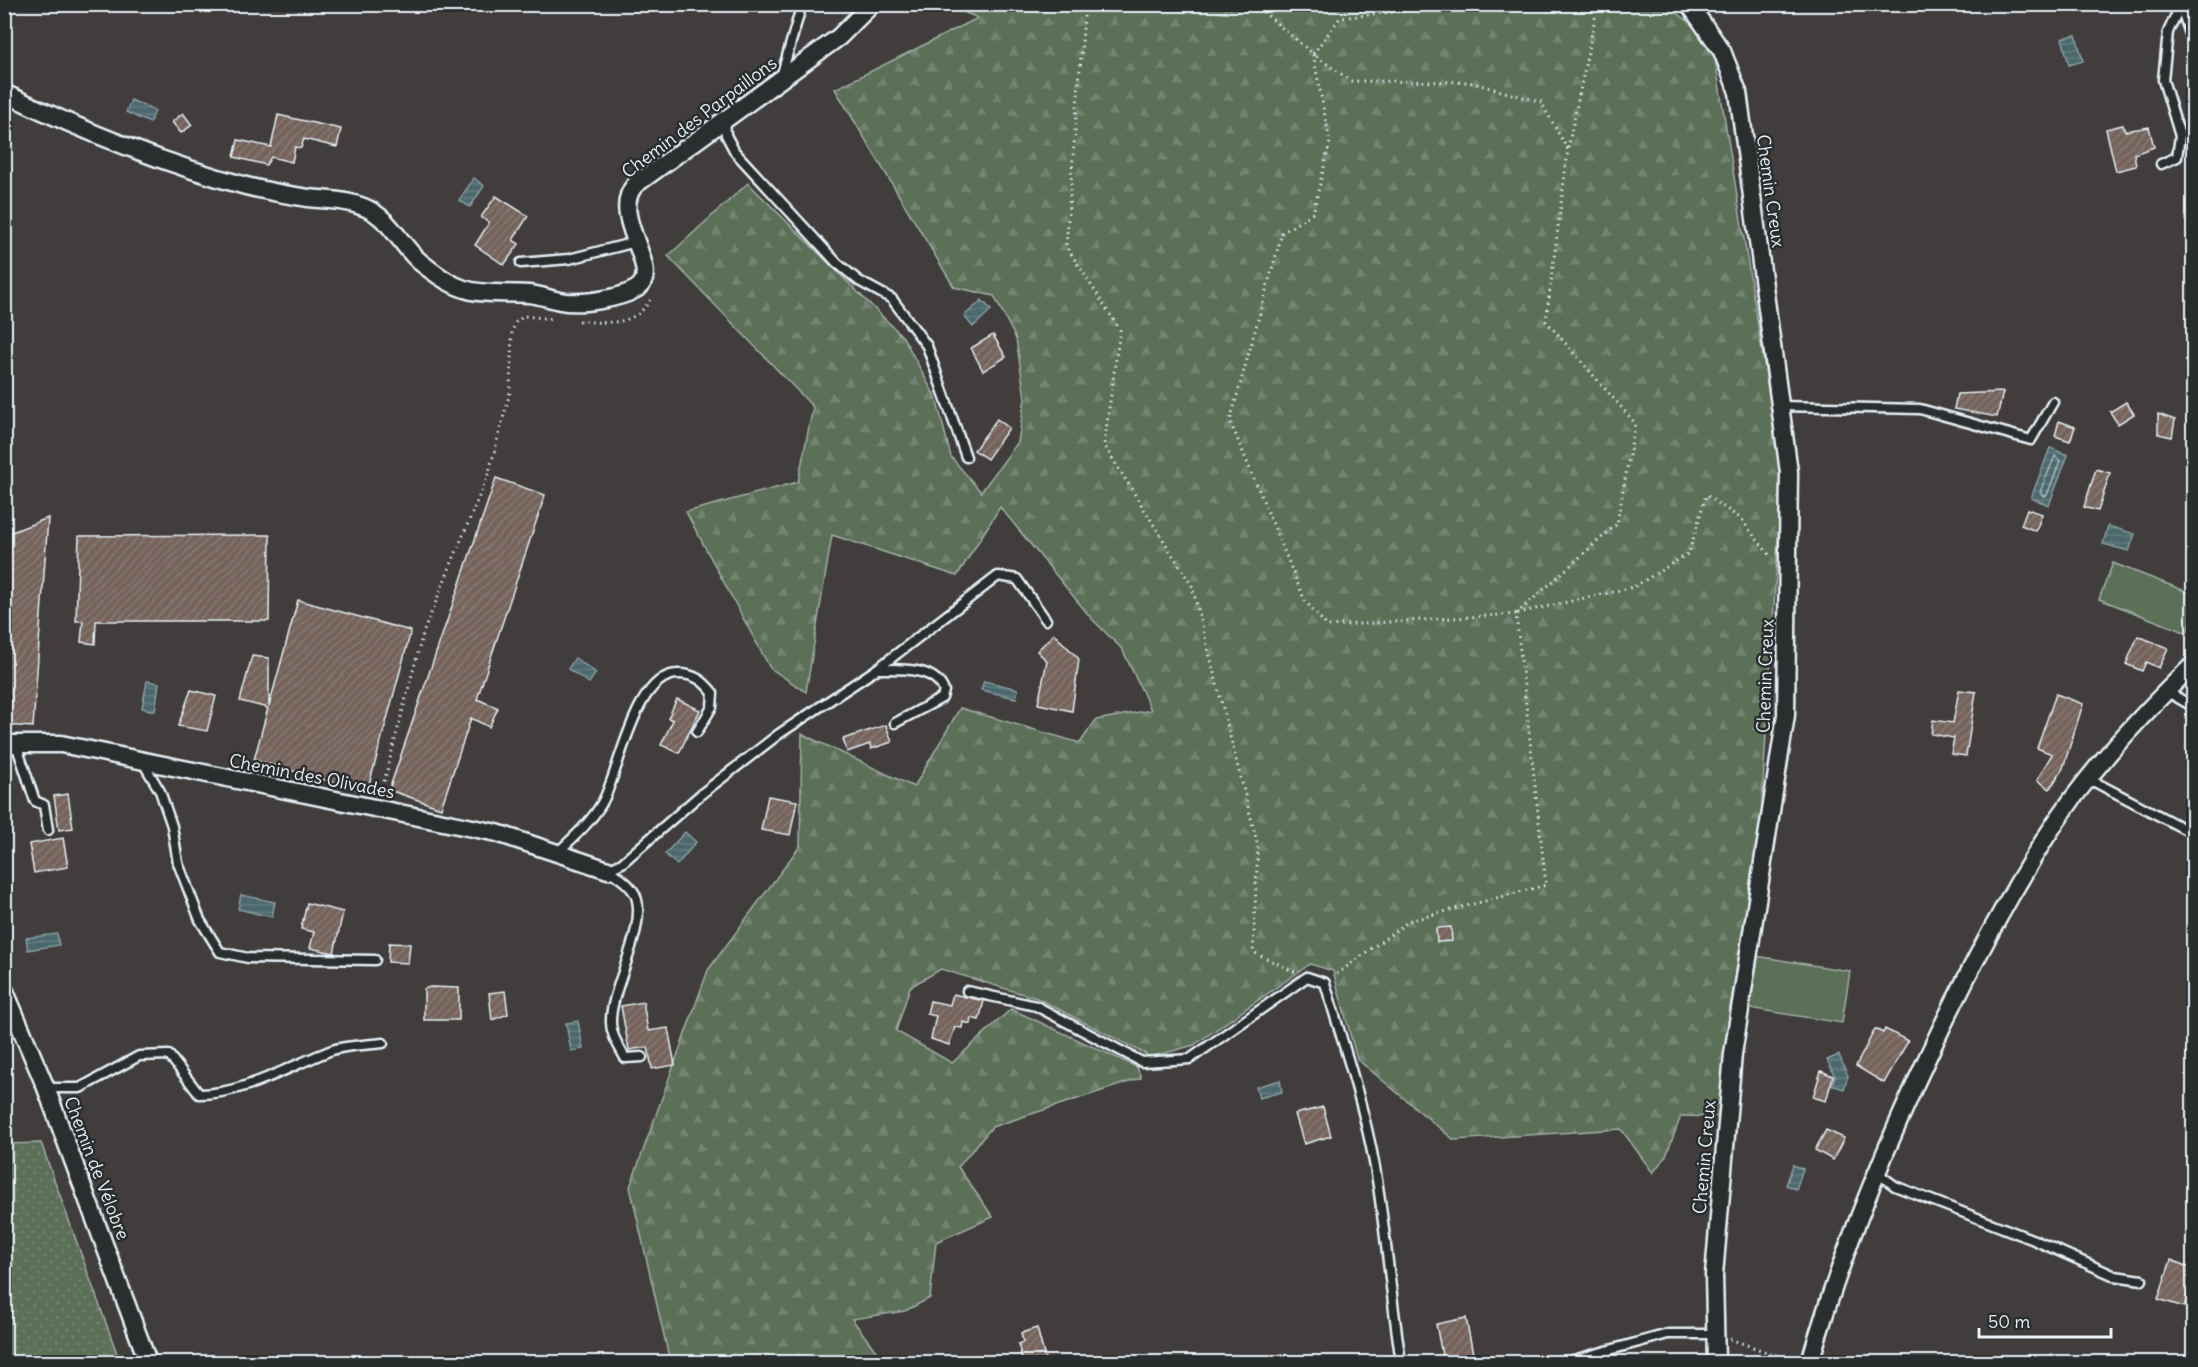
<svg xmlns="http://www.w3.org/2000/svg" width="2198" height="1367" font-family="Delius,sans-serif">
<defs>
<pattern id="grass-dots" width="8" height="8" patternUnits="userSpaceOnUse" patternTransform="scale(1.5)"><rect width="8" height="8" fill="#5b6f59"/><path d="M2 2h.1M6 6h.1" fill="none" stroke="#738472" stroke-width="1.8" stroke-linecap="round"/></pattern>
<pattern id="forest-firs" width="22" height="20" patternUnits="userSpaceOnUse" patternTransform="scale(1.5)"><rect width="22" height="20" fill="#5b6f59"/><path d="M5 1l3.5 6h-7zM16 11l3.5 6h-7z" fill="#738472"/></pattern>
<pattern id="water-rules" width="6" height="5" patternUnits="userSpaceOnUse" patternTransform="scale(1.5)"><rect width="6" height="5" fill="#4b686d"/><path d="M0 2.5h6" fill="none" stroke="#657e83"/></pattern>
<pattern id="building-hatch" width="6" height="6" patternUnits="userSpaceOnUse" patternTransform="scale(1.5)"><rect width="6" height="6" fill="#74635b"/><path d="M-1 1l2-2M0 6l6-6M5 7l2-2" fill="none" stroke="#887a73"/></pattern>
</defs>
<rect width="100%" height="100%" fill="#403d3c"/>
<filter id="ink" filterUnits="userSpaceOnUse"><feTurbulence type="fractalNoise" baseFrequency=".0167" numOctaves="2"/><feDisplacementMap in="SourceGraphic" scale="12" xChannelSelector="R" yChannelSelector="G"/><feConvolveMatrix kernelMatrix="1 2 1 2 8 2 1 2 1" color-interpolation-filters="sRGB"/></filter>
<g filter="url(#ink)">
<polygon fill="url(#grass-dots)" stroke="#a2b0a8" stroke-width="1.5" points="41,1143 120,1362 5,1362 5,1144"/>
<polygon fill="url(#forest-firs)" stroke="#a2b0a8" stroke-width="1.5" points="1666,4 1712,40 1782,475 1759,849 1730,1007 1718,1117 1681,1116 1666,1156 1653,1173 1621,1129 1454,1140 1357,1059 1333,971 1310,964 1194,1045 1151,1057 1039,999 941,969 910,987 896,1031 952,1063 1011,1009 1137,1067 1141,1078 992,1127 958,1167 993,1217 936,1242 930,1298 905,1311 852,1319 884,1362 670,1362 630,1187 708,970 800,846 802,734 914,787 960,708 1080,743 1096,720 1151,710 1122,649 1092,619 1000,507 957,576 832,535 806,692 770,668 686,512 798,482 813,407 668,256 748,183 903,337 936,398 951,457 981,492 1018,442 1025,398 1016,339 994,296 954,287 835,89 978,18 947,5"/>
<g fill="#5b6f59" stroke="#a2b0a8" stroke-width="1.5">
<polygon points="2113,563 2193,594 2193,616 2187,633 2099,599"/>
<polygon points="1756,956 1850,971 1842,1023 1748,1008"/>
</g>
<g fill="url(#water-rules)" stroke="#8a9fa5" stroke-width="1.5">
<polygon points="2076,35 2083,61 2069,65 2062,38"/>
<polygon points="131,100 155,111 150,123 126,112"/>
<polygon points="474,178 484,186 470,207 459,200"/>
<polygon points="982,300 991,310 973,327 964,316"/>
<polygon points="2050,448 2068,455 2049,505 2031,498"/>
<polygon points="2108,526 2135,534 2129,551 2103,544"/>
<polygon points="575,658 596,673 589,683 568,669"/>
<polygon points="147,681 159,683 155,711 142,708"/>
<polygon points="984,681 1018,689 1016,698 981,690"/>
<polygon points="685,832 696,842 677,865 665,854"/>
<polygon points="241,895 275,902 272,917 238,909"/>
<polygon points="57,934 59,945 28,950 26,938"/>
<polygon points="578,1021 583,1049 571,1051 566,1023"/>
<polygon points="1839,1055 1848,1076 1844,1089 1832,1085 1835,1076 1827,1060"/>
<polygon points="1280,1080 1282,1092 1259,1098 1256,1087"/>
<polygon points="1793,1165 1803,1169 1796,1189 1786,1185"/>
</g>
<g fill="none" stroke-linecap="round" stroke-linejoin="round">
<polygon stroke="#a9bac0" stroke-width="1.5" points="2055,456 2060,461 2047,495 2043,496 2040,492"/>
</g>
<g fill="url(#building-hatch)" stroke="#e8f1f8" stroke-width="1.5">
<polygon points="183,113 192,125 181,133 172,122"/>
<polygon points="278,115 341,129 337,147 304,139 301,148 295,147 292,162 271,157 266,165 234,157 238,140 271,147"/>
<polygon points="2123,125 2125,131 2149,127 2154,147 2134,154 2136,166 2116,171 2106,129"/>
<polygon points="496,196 528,216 513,240 519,244 504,265 475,245 489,223 481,217"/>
<polygon points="993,335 1006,357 983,371 971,348"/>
<polygon points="2003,392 1997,417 1954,409 1957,394"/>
<polygon points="2126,402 2134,414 2118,424 2110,412"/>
<polygon points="2158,414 2175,420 2172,437 2158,434"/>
<polygon points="997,419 1009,428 987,459 974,450"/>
<polygon points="2059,421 2075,427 2070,441 2055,436"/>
<polygon points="2096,469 2110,473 2098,511 2084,507"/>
<polygon points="496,478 545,495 477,699 498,708 489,727 471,718 441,808 389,790"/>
<polygon points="2027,509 2042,514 2036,531 2021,525"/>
<polygon points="48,518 33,727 4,725 4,535"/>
<polygon points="270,535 269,621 96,621 95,644 81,642 83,621 76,621 79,536"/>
<polygon points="298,600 411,631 367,792 254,760 268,708 240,701 252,656 269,658 269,706"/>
<polygon points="1054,634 1079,659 1072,711 1038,704 1047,661 1037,651"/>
<polygon points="2138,636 2168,648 2159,668 2146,662 2142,671 2126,664"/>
<polygon points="191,690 216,696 207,731 178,726"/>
<polygon points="1959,690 1976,692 1966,756 1951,754 1954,738 1931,734 1933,720 1953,723"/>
<polygon points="2056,694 2083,704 2063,768 2050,789 2037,780 2052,754 2037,748"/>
<polygon points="677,699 700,710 679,753 661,745 673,720 668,718"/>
<polygon points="886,725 892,742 871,749 870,744 847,752 843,739"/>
<polygon points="68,794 73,828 59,830 54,796"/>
<polygon points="768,796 797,801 790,835 761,830"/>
<polygon points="63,838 68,867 34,873 29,844"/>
<polygon points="307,903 343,912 334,953 310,948 314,932 301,929"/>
<polygon points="1451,927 1452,941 1437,942 1436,928"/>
<polygon points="389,943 410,944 408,963 388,962"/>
<polygon points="430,987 459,988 459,1020 424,1020 424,989"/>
<polygon points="505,991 508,1014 492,1020 489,993"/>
<polygon points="953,994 984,1001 979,1020 971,1018 970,1024 963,1022 962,1028 955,1027 949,1045 931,1039 936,1016 927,1014 930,1001 950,1005"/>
<polygon points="643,1002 648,1031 668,1028 675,1065 652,1069 648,1047 629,1050 621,1006"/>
<polygon points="1875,1029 1883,1033 1885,1029 1908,1041 1884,1083 1856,1066"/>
<polygon points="1821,1071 1833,1076 1826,1101 1813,1097"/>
<polygon points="1323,1107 1331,1136 1304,1144 1295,1114"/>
<polygon points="1826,1130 1844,1138 1833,1160 1815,1150"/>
<polygon points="2171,1260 2193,1269 2193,1279 2184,1307 2158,1299"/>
<polygon points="1466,1318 1473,1354 1443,1360 1436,1324"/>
<polygon points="1037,1328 1046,1362 1023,1362 1018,1344 1023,1342 1021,1333"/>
</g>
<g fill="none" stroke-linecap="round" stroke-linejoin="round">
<g stroke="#e8f1f8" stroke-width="13">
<g id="service">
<polyline points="781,77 802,4"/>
<polyline points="725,122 726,135 735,152 837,263 859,281 892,299 927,346 966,457"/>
<polyline points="2161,164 2177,157 2180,136 2163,80 2168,32 2181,4"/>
<polyline points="521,263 569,259 636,242"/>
<polyline points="1780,406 1920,409 2031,440 2053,402"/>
<path d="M877 669C899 669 935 666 944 691L942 698 895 723"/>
<polyline points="2166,691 2194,707"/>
<polyline points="16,744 35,801 44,805 48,830"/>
<polyline points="142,761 160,791 172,826 178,863 200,920 220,952 248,958 375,960"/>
<polyline points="2089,779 2194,834"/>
<path d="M559 851C574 837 591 822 602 803 619 775 634 674 678 674 694 674 703 680 713 693L712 707 697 732"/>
<polyline points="608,870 622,863 700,795 779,734 877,669 998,576 1017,579 1046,620"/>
<path d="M608 870C618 876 629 883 635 894 649 925 611 987 611 1020 610 1034 619 1046 625 1058L642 1057"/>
<path d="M967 991 1036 1006 1142 1062 1190 1059 1307 977 1325 983C1345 1050 1368 1117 1378 1186 1387 1245 1392 1304 1401 1362"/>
<path d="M46 1088H80L139 1056 169 1055 199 1094C245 1094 289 1066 332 1050 347 1045 367 1045 383 1043"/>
<polyline points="1876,1172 1895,1186 2034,1240 2115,1276 2142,1280"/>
<polyline points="1566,1362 1668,1334 1715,1334"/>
</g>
</g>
<g stroke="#e8f1f8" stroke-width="21">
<g id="minor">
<polyline points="1689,4 1722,51 1738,92 1789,472 1786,715 1733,1054 1714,1275 1716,1362"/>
<polyline points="2184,4 2194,33"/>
<path d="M4 93C83 131 161 163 246 186 266 191 288 195 308 198 328 200 348 200 366 208 390 219 399 242 417 259 423 265 431 270 439 276 472 299 491 291 529 294 540 295 550 299 560 301 579 305 619 299 636 289 666 271 607 217 635 185L839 37 872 4"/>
<polyline points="4,744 61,744 497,833 608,870"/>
<polyline points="4,989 46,1088 148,1362"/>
<path d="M1810 1362C1835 1275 1868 1190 1905 1107 1946 1014 1992 923 2046 837 2086 774 2140 716 2194 664"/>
</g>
</g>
<g stroke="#e8f1f8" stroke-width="3" stroke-dasharray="1.5 4.5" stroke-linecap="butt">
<polyline points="1085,4 1066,246 1120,330 1104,445 1192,586 1258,846 1253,952 1295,972"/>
<polyline points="1254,4 1313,54 1330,142 1313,213 1282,233 1230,421 1305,601 1327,626 1516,614 1546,885 1409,921 1334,976"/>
<polyline points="1464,4 1340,18 1313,54 1351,81 1469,82 1541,102 1568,150 1546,321 1635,423 1617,524 1516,614"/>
<polyline points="1568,148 1598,4"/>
<path d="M579 321C606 323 634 327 650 300"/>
<polyline points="1518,613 1634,587 1689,553 1706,495 1741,519 1771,557"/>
<polyline points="381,793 423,633 489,472 510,392 512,331 516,322 524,316 554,319"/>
<polyline points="1730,1339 1795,1362"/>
</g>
<use href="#service" stroke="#2a2d2e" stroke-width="8"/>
<use href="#minor" stroke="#2a2d2e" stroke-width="16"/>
</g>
</g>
<g text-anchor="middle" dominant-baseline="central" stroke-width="5" stroke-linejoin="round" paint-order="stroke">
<g font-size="18" fill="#e8f1f8" stroke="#2a2d2e">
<text transform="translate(699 117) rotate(-37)">Chemin des Parpaillons</text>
<text transform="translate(1771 191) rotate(82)">Chemin Creux</text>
<text transform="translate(1765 676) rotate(-88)">Chemin Creux</text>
<text transform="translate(312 776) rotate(11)">Chemin des Olivades</text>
<text transform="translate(1704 1157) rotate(-85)">Chemin Creux</text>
<text transform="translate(97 1168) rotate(69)">Chemin de Vélobre</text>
</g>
</g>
<rect width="2198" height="1367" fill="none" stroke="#2a2d2e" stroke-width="24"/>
<rect x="12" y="12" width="2174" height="1343" fill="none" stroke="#e8f1f8" stroke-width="2" filter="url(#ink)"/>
<path d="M1979 1328v9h132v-9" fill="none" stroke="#e8f1f8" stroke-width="3"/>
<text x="1988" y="1328" font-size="18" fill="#e8f1f8" stroke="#2a2d2e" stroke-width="4.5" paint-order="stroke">50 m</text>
</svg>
